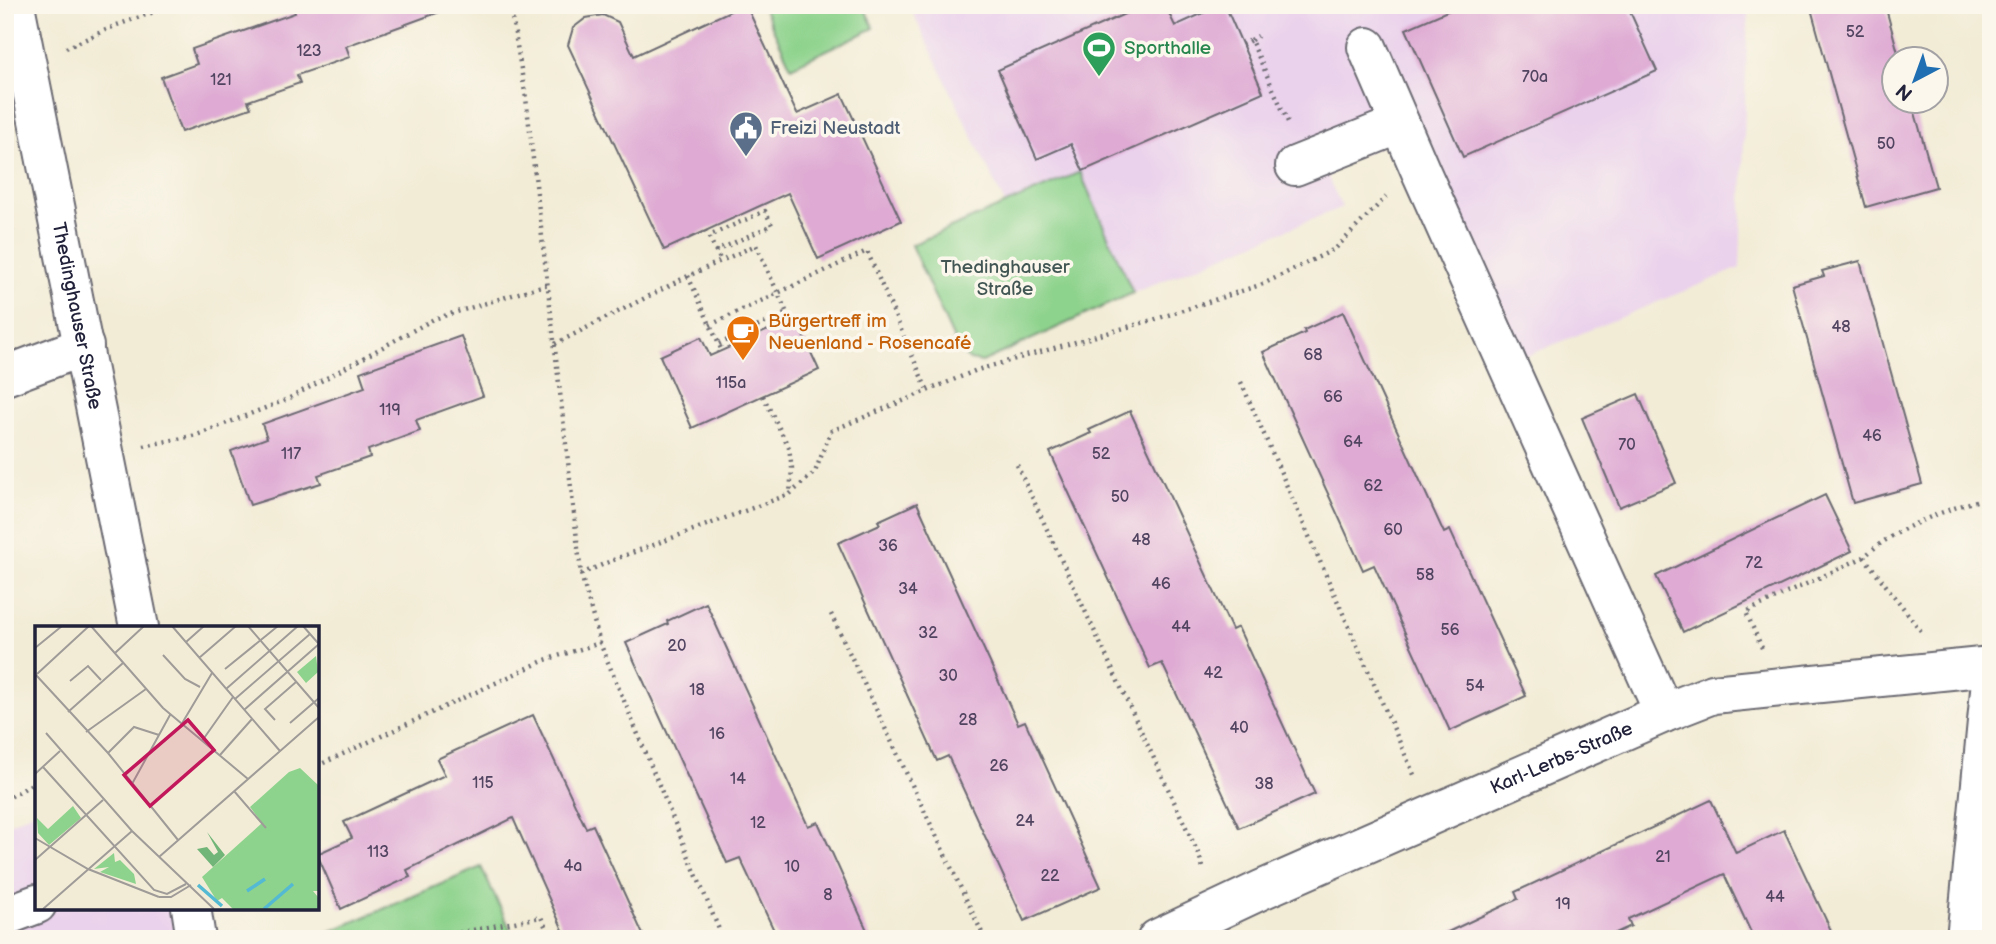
<svg xmlns="http://www.w3.org/2000/svg" width="1996" height="944" font-family="'Balsamiq Sans',sans-serif">
<rect width="100%" height="100%" fill="#fbf7ec"/>
<filter id="ink" filterUnits="userSpaceOnUse"><feTurbulence type="fractalNoise" baseFrequency=".0143" numOctaves="2"/><feDisplacementMap in="SourceGraphic" scale="14" xChannelSelector="R" yChannelSelector="G"/><feConvolveMatrix kernelMatrix="1 2 1 2 8 2 1 2 1" color-interpolation-filters="sRGB"/></filter>
<filter id="wash" filterUnits="userSpaceOnUse"><feTurbulence type="fractalNoise" baseFrequency=".00686" numOctaves="4" result="noise"/><feDisplacementMap in="SourceGraphic" scale="28" xChannelSelector="R" yChannelSelector="G"/><feGaussianBlur stdDeviation="1.57" result="paint"/><feColorMatrix in="noise" values="0 0 0 0 0 0 0 0 0 0 0 0 0 0 0 0 0 1.4 0 .05"/><feComposite in="paint" operator="in"/></filter>
<g filter="url(#wash)">
<rect width="100%" height="100%" fill="#f2ecd6"/>
<g fill="#ead1ec">
<polygon points="909,5 1748,5 1740,268 1519,359 1417,132 1334,165 1328,178 1342,207 1133,293 1080,172 1005,204"/>
<polygon points="37,810 37,907 178,907 183,939 5,939 5,826"/>
</g>
<g fill="#8ed38d" stroke="#587a64" stroke-width="2">
<polygon points="762,5 863,5 874,28 791,67"/>
<polygon points="1080,172 1133,293 982,362 970,360 959,351 911,245"/>
<polygon points="481,867 515,939 313,939"/>
</g>
<g id="blocks">
<g fill="#dfabd4">
<polygon points="292,5 445,5 445,10 346,46 350,57 297,75 300,83 248,101 251,108 181,132 161,77 197,64 192,49 295,13"/>
<polygon points="743,5 746,5 797,114 842,94 901,221 818,259 788,193 664,250 568,45 573,28 586,18 603,15 618,22 634,56"/>
<polygon points="1145,5 1165,5 1175,26 1221,5 1225,5 1263,92 1083,171 1071,144 1037,159 998,70"/>
<polygon points="1461,5 1627,5 1657,71 1463,157 1406,29"/>
<polygon points="1810,5 1885,5 1900,60 1894,60 1894,102 1912,102 1936,187 1866,207"/>
<polygon points="1860,261 1922,484 1853,503 1792,285 1824,276 1822,271"/>
<polygon points="1343,312 1444,533 1450,530 1526,696 1450,731 1374,565 1363,570 1263,352 1305,333 1304,330"/>
<polygon points="795,318 819,370 692,428 660,356 701,337 710,356"/>
<polygon points="461,336 483,396 416,420 420,431 368,450 370,457 318,475 321,483 250,505 231,451 267,438 262,424 365,387 360,372"/>
<polygon points="1638,394 1676,483 1619,507 1582,418"/>
<polygon points="1130,411 1232,630 1238,627 1315,794 1239,828 1162,663 1150,668 1050,452 1091,433 1089,430"/>
<polygon points="1825,495 1852,551 1683,632 1656,576"/>
<polygon points="917,503 1018,724 1025,721 1101,887 1024,921 948,756 937,761 838,543 880,524 878,521"/>
<polygon points="706,603 808,826 818,822 871,939 778,939 740,858 727,863 626,643 668,624 667,621"/>
<polygon points="533,715 586,828 593,825 645,939 567,939 513,818 407,870 410,877 341,909 317,854 352,838 344,822 445,775 437,759"/>
<polygon points="1711,800 1736,853 1784,830 1835,939 1754,939 1724,874 1628,919 1631,926 1603,939 1433,939 1518,899 1515,892"/>
</g>
</g>
</g>
<g filter="url(#ink)">
<use href="#blocks" fill-opacity="0" stroke="#6b6971" stroke-width="2"/>
<g fill="none" stroke-linecap="round" stroke-linejoin="round">
<g stroke="#6b6971" stroke-width="42">
<g id="minor">
<path id="s1" d="M15 5 139 627"/>
<polyline points="1367,47 1421,172 1664,713"/>
<polyline points="1295,166 1400,124"/>
<polyline points="5,376 84,346"/>
<polyline points="191,907 196,939"/>
<polyline points="5,916 37,904"/>
<path id="s2" d="M1157 939 1261 890 1664 713 1713 694 1991 666"/>
<polyline points="1966,939 1991,680"/>
</g>
</g>
<g stroke="#6b6971" stroke-width="4.5" stroke-dasharray="2 5" stroke-linecap="butt">
<polyline points="510,5 526,98 581,574 600,643 723,939"/>
<polyline points="1251,40 1258,36"/>
<polyline points="1242,45 1251,40 1288,122"/>
<polyline points="66,48 117,25 174,5"/>
<polyline points="5,231 17,228"/>
<polyline points="706,231 716,251"/>
<polyline points="688,276 722,351"/>
<polyline points="710,325 867,251 927,390"/>
<polyline points="555,344 688,276 721,261 716,251 772,225 765,211 709,236"/>
<polyline points="719,344 787,313 756,245 721,261"/>
<polyline points="1241,382 1415,777"/>
<polyline points="763,396 789,448 792,468 790,493"/>
<polyline points="144,446 197,435 288,399 434,319 548,284"/>
<polyline points="1017,465 1199,855 1204,871"/>
<polyline points="1864,557 1921,631"/>
<polyline points="581,574 618,558 790,494 815,472 831,431 977,370 1156,319 1263,284 1335,249 1386,197"/>
<polyline points="831,614 985,939"/>
<path d="M1762 648 1746 612 1864 557C1894 528 1951 507 1991 497"/>
<polyline points="317,766 545,660 600,643"/>
<polyline points="5,800 37,781"/>
<polyline points="425,939 541,917 551,939"/>
</g>
<use href="#minor" stroke="#fff" stroke-width="38"/>
</g>
</g>
<defs>
<g id="stadium-pin" transform="scale(1.75)"><path d="M0 17L-7.5 6A9.5 9.5 0 1 1 7.5 6Z" fill="#2e9e5b" stroke="#fbf7ec"/><path d="M0-5a6.5 5 0 1 0 0 10a6.5 5 0 1 0 0-10ZM-3.5-1.8h7v3.6h-7Z" fill="#fff"/></g>
<g id="civic-pin" transform="scale(1.75)"><path d="M0 17L-7.5 6A9.5 9.5 0 1 1 7.5 6Z" fill="#5c6f8a" stroke="#fbf7ec"/><path d="M-.6-6.5H3V-4.5H.6V-3L4-1V1h2V6H-6V1h2V-1L-.6-3ZM-1.2 2.5V6h2.4V2.5Z" fill="#fff"/></g>
<g id="cafe-pin" transform="scale(1.75)"><path d="M0 17L-7.5 6A9.5 9.5 0 1 1 7.5 6Z" fill="#e8710a" stroke="#fbf7ec"/><path d="M-5.5-4.5H6V0H3Q3 3.5 0 3.5H-2.5Q-5.5 3.5-5.5 0ZM3-3.2v2h1.7v-2ZM-6 4.5H4V6H-6Z" fill="#fff"/></g>
</defs>
<g fill-rule="evenodd">
<use href="#stadium-pin" x="1099" y="48"/>
<use href="#civic-pin" x="746" y="128"/>
<use href="#cafe-pin" x="743" y="332"/>
</g>
<g text-anchor="middle" dominant-baseline="central" stroke-width="7" stroke-linejoin="round" paint-order="stroke">
<g font-size="16" fill="#514461">
<text x="1855" y="32">52</text>
<text x="309" y="51">123</text>
<text x="1535" y="77">70a</text>
<text x="221" y="80">121</text>
<text x="1886" y="144">50</text>
<text x="1841" y="327">48</text>
<text x="1313" y="355">68</text>
<text x="731" y="383">115a</text>
<text x="1333" y="397">66</text>
<text x="390" y="410">119</text>
<text x="1872" y="436">46</text>
<text x="1353" y="442">64</text>
<text x="1627" y="445">70</text>
<text x="291" y="454">117</text>
<text x="1101" y="454">52</text>
<text x="1373" y="486">62</text>
<text x="1120" y="497">50</text>
<text x="1393" y="530">60</text>
<text x="1141" y="540">48</text>
<text x="888" y="546">36</text>
<text x="1754" y="563">72</text>
<text x="1425" y="575">58</text>
<text x="1161" y="584">46</text>
<text x="908" y="589">34</text>
<text x="1181" y="627">44</text>
<text x="1450" y="630">56</text>
<text x="928" y="633">32</text>
<text x="677" y="646">20</text>
<text x="1213" y="673">42</text>
<text x="948" y="676">30</text>
<text x="1475" y="686">54</text>
<text x="697" y="690">18</text>
<text x="968" y="720">28</text>
<text x="1239" y="728">40</text>
<text x="717" y="734">16</text>
<text x="999" y="766">26</text>
<text x="738" y="779">14</text>
<text x="483" y="783">115</text>
<text x="1264" y="784">38</text>
<text x="1025" y="821">24</text>
<text x="758" y="823">12</text>
<text x="378" y="852">113</text>
<text x="1663" y="857">21</text>
<text x="573" y="866">4a</text>
<text x="792" y="867">10</text>
<text x="1050" y="876">22</text>
<text x="828" y="895">8</text>
<text x="1775" y="897">44</text>
<text x="1563" y="904">19</text>
</g>
<g font-size="19" fill="#27864d" stroke="#fbf7ec" text-anchor="start">
<text x="1124" y="48">Sporthalle</text>
</g>
<g font-size="19" fill="#4e5e75" stroke="#fbf7ec" text-anchor="start">
<text x="770" y="128">Freizi Neustadt</text>
</g>
<g font-size="19" fill="#425754" stroke="#fbf7ec">
<text x="1005" y="267">Thedinghauser<tspan x="1005" dy="22">Straße</tspan></text>
</g>
<g font-size="19" fill="#22223b" stroke="#fbf7ec">
<text stroke="none"><textPath href="#s1" startOffset="317">Thedinghauser Straße</textPath></text>
<text stroke="none"><textPath href="#s2" startOffset="443">Karl-Lerbs-Straße</textPath></text>
</g>
<g font-size="19" fill="#c56008" stroke="#fbf7ec" text-anchor="start">
<text x="768" y="321">Bürgertreff im<tspan x="768" dy="22">Neuenland - Rosencafé</tspan></text>
</g>
</g>
<g transform="translate(35 626)">
<rect width="284" height="284" fill="#f2ecd6"/>
<path d="M281 30 283 46 271 57 262 46ZM265 142 283 159V265H278L283 271V283H198L187 272 182 275 167 251 227 197 215 181 254 146ZM38 180 46 192 14 219 3 207 2 192 13 203ZM79 227 80 236 85 234 99 248 101 258 65 246 74 241 59 243Z" fill="#8ed38d"/>
<path d="M172 206 190 229 178 241 162 223 172 221 179 229 183 226Z" fill="#72b578"/>
<path fill="none" stroke="#54b9d2" stroke-width="3.5" d="M163 259 187 280M212 265 230 253M229 283 258 258"/>
<path fill="none" stroke="#9f9b98" stroke-width="2" d="M56 0 128 82 213 153M137 0 245 125M213 0 284 82M268 0 283 17M151 16 169 0M0 22 27 0M80 27 109 0M128 29 150 53 165 61M164 32 201 0M190 43 243 0M2 48 54 0M1 49 73 127 143 214M35 55 53 40 66 54M191 63 263 0M200 73 275 8M209 84 284 18M33 86 88 37M240 94 230 83 261 56M255 97 284 72M146 99 177 47M51 106 111 63M11 107 97 205 179 283M167 115 198 71M73 127 99 101 124 109M185 129 217 93M8 141 119 264 132 268 151 258M0 148 25 125M97 158 135 89M199 165 231 202M0 212 53 243 124 271M124 231 284 91M0 234 68 174M124 271H136L156 259M8 283 97 205"/>
<path fill="#c2185b" fill-opacity="0.15" stroke="#c2185b" stroke-width="3.5" d="M153 94 179 124 115 180 89 149Z"/>
<rect width="284" height="284" fill="none" stroke="#22223b" stroke-width="3.5"/>
</g>
<rect width="1996" height="944" fill="none" stroke="#fbf7ec" stroke-width="28"/>
<g transform="translate(1915 80) rotate(221)"><circle r="33" fill="#fbf7ec" stroke="#a4a2a5" stroke-width="2"/>
<path d="M0-5L12 26L0 18L-12 26Z" fill="#1f6fb2"/>
<text y="-10" font-size="19" font-weight="bold" text-anchor="middle" fill="#22223b">N</text>
</g>
</svg>
